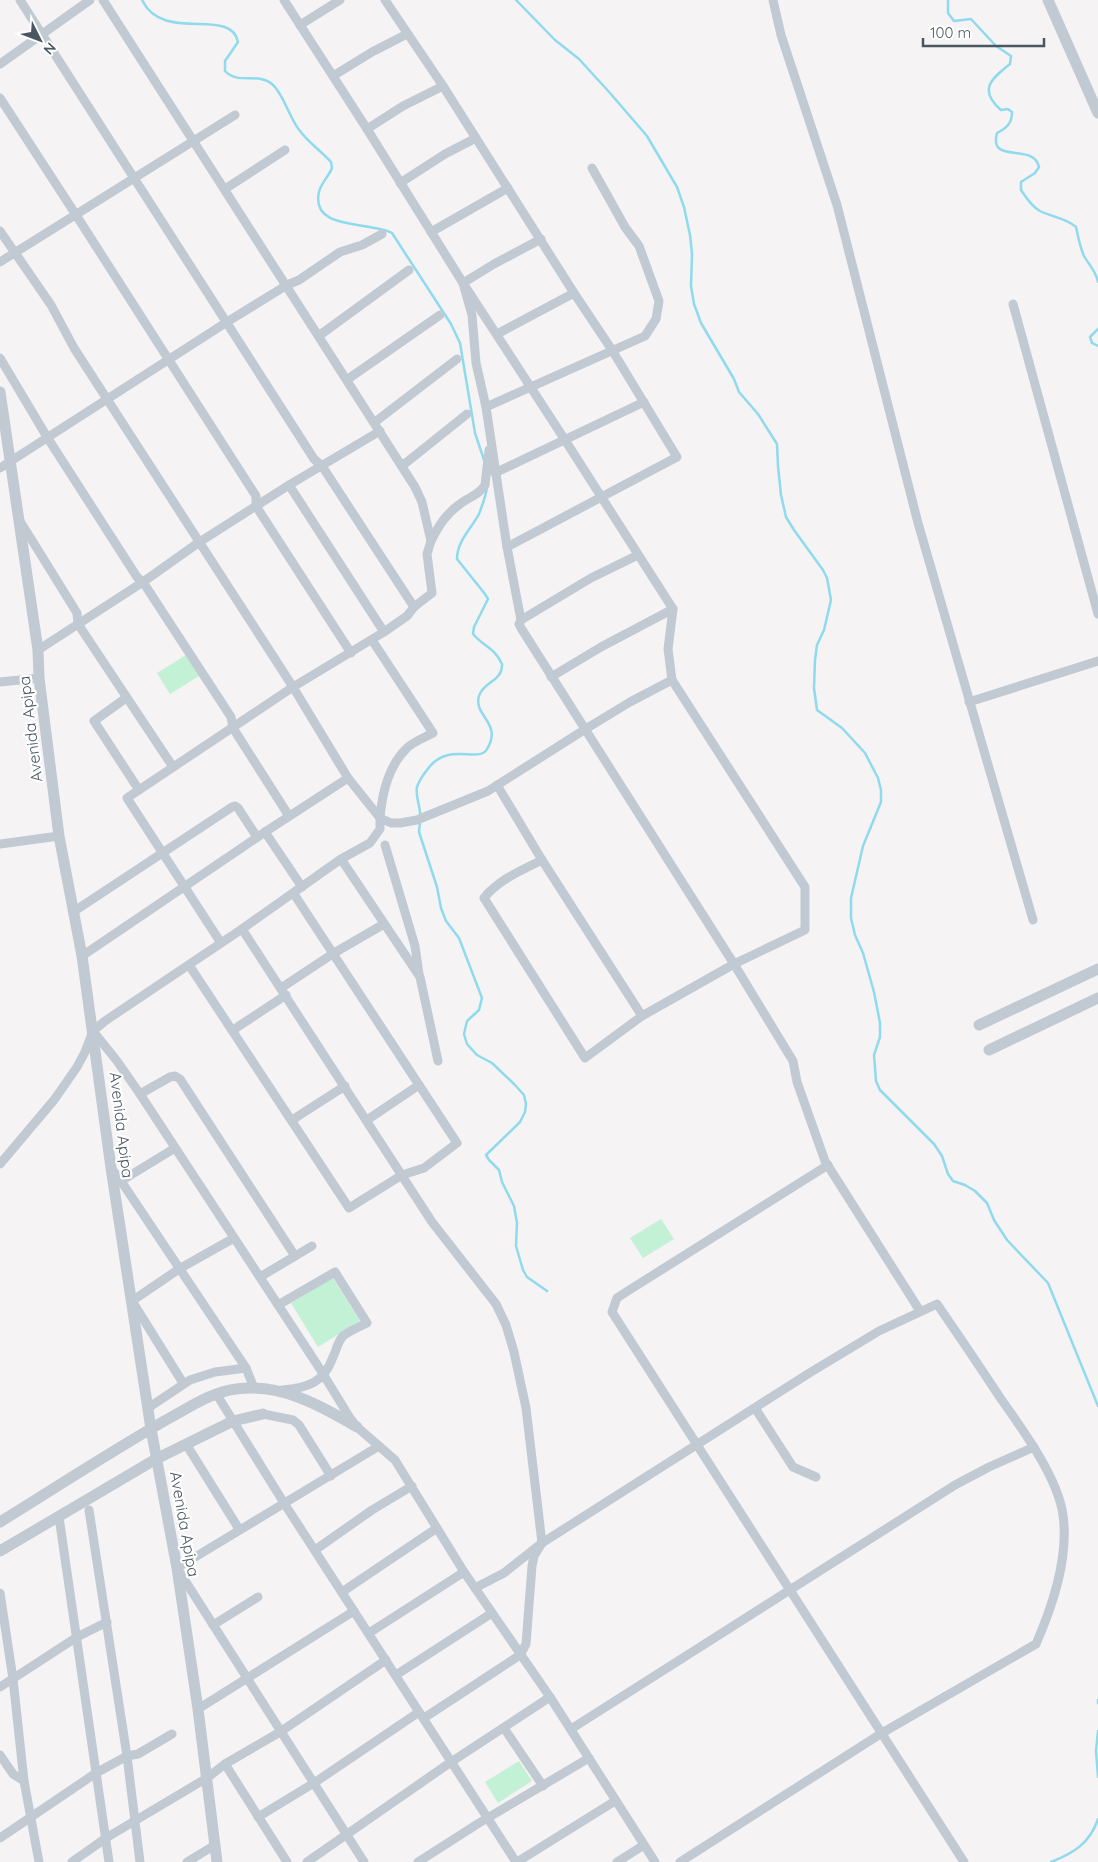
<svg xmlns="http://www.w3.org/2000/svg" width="1098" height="1862" font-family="Quicksand,sans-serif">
<rect width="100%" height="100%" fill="#f5f3f3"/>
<g fill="#c3f1d5">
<polygon points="186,655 199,676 170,694 157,673"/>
<polygon points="661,1219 674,1239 643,1258 630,1238"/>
<polygon points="333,1278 360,1321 318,1347 291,1303"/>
<polygon points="519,1761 532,1781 498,1803 485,1782"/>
</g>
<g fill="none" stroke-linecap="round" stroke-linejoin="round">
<g stroke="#90daee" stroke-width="2.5">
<path d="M142 0C163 44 231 6 238 42L225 61V71C238 85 258 72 272 84 284 94 289 118 300 131 309 143 321 151 331 162L332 168C329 176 321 183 319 192 310 231 371 221 392 233L451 324 460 343 475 433 484 460"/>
<polyline points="516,0 555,40 579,59 610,93 647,136 677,187 684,207 690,235 692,254 691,286 694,304 701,323 734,379 739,392 758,414 777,444 778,466 781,495 786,517 794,530 823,570 827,578 831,600 824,630 817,645 815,660 814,688 817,710 842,728 865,753 878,778 881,790 881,802 863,846 851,898 851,918 855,935 863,953 874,992 880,1023 880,1037 874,1055 876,1081 880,1090 934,1144 942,1156 948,1174 953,1181 965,1185 975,1191 987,1203 994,1220 1007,1240 1048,1283 1098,1406"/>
<path d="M948 0V13L954 21 971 19 996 46 1011 56 1010 64C991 79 978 90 1001 110L1008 109 1012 112C1012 123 1007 128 997 133 988 165 1034 142 1039 167L1035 173 1021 182V190C1026 197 1031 206 1040 211 1052 217 1066 218 1076 227 1078 237 1080 247 1084 256 1089 265 1096 271 1098 282"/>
<polyline points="1098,329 1090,337 1092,343 1098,346"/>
<path d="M420 817C421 807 415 797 417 787 419 781 423 775 427 770 448 740 479 764 487 749 503 723 473 716 479 696 483 682 503 681 502 664 494 647 484 647 473 634L474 627 488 599 485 594 457 559C457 541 471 529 479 514 482 506 486 496 487 487"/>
<polyline points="420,822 419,832 437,887 441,908 446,921 459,938 482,998 479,1010 467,1021 464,1034 467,1044 477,1055 492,1063 514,1084 524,1095 526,1104 525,1112 520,1122 486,1155 489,1160 499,1170 502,1182 514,1206 517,1223 516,1246 523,1270 527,1277 547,1291"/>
<polyline points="1098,1700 1098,1703"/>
<polyline points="1098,1731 1096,1751 1098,1777"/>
<path d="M1051 1862C1074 1853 1090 1843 1098 1819"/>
</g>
<g stroke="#c1cad2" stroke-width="9">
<polyline points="20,0 314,459 322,466 414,607 407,616 384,632 293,687 127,798 221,943"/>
<polyline points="103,0 415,487 422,502 431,541 427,554 432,593 414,607"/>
<path d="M284 0 367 129 463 283 565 440 673 609 668 649 672 680 805 887V930L734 964 642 1016 585 1058 484 898C498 880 522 870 542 860"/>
<polyline points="385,0 443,86 574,293 612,350 677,457 507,547 521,620"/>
<polyline points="773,0 781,35 837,205 918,523 1033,920"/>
<polyline points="300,25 340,0"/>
<polyline points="0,64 90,0"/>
<polyline points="333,76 372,52 407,34"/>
<polyline points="0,98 76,215 256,496 256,506 351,653"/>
<polyline points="367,129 403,106 443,86"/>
<polyline points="400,183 445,154 476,138"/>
<polyline points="225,189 285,150"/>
<polyline points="0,231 51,305 74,348 293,687 348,778 380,818 380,829 370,843 341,859 242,929 105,1021 93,1031 85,1052 77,1067 54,1100 0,1164"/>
<polyline points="431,232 508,188"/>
<polyline points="0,262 235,115"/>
<polyline points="1013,304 1098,614"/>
<polyline points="497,334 574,293"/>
<polyline points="320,335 409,270"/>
<polyline points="0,358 47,437 137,577 143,582 231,717 233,728 289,816"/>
<polyline points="348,379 440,315"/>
<polyline points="486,407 645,336 656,319 659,301 639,246 625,227 592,168"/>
<polyline points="375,422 457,359"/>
<polyline points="402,466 467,414"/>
<polyline points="0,468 227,322 287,285 299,280 340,252 362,245 382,234"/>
<polyline points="495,473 644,402"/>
<polyline points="289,485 384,632"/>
<polyline points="20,521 77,613 78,624 173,767"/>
<path d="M431 541C439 525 446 514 460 504 469 497 479 495 485 485L489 450"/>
<polyline points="507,547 486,407 476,363 472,315 463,283 494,264 541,239"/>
<polyline points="638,555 591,578 521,620 519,624 521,628 734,964 793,1061 797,1082 825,1161 920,1311"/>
<path d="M372 640 433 733C424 738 412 742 406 749 388 767 382 794 380 818L391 823H400L417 820 488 791 584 730 630 702 672 680"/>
<polyline points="38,650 143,582 198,543 289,485 380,431"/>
<polyline points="551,677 601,647 673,609"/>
<polyline points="0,682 39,678"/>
<polyline points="126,698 94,721 139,790"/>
<polyline points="969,702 1098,661"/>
<polyline points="497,785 542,860 642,1016"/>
<polyline points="265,832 302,887"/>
<polyline points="0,844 59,836"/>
<polyline points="385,845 415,946 419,974"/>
<polyline points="341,859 420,977 438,1061"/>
<polyline points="73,912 232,807 235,806 238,808 257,837"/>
<polyline points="242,929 432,1222 496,1304 506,1325 514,1352 526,1408 542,1543 534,1556 532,1566 526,1644 520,1655 424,1718"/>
<polyline points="82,956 265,832 348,778"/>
<polyline points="189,965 349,1208 402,1175 424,1168 457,1143 294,894"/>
<polyline points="281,988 334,953 384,924"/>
<polyline points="233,1030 286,995"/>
<polyline points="93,1031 117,1061 140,1094 320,1369 350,1418 357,1427 395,1460 464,1572 550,1697 655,1862"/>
<polyline points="140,1094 170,1077 175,1076 180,1079 295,1256"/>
<polyline points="292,1120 345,1086"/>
<polyline points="367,1120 419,1085"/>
<polyline points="828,1165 623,1294 617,1298 612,1312 964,1862"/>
<polyline points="111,1168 121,1181 246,1368 254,1388"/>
<polyline points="121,1181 175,1148"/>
<polyline points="260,1277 312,1246"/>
<path d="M278 1305 335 1272 367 1323C359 1327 349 1331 343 1336 338 1341 336 1351 333 1357 324 1383 307 1388 282 1390"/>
<polyline points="183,1383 132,1301 179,1269 234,1238"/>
<polyline points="217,1395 284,1503 516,1862"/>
<polyline points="148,1408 190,1380 215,1372 246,1368"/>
<polyline points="755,1408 793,1467 816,1477"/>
<polyline points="263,1414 293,1420 299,1425 331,1476"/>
<polyline points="186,1444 239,1529"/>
<polyline points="89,1510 127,1756 140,1862"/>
<polyline points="59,1517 109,1862"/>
<polyline points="315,1550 372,1510 412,1486"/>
<path d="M475 1588 504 1573 542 1543 811 1372 879 1331 937 1304C959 1336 980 1367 1001 1399 1023 1430 1058 1478 1063 1515 1069 1558 1053 1605 1036 1644L882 1733 680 1862"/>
<polyline points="342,1592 437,1528"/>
<polyline points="0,1593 13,1679 24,1781 39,1862"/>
<polyline points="213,1625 258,1597"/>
<polyline points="369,1633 464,1572"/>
<polyline points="396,1675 492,1613"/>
<polyline points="0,1687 77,1637 107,1622"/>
<polyline points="198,1709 354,1611"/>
<polyline points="504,1728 543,1786"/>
<polyline points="571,1729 955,1485 989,1467 1034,1447"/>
<polyline points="0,1755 13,1774 24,1781"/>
<polyline points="225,1764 287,1862"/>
<polyline points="258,1817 314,1783 419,1712"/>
<polyline points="0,1838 96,1773 127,1756 138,1754 172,1734"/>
<polyline points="72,1862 106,1838 207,1778 225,1764 280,1732 386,1660"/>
<polyline points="187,1862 215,1845"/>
<polyline points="307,1862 451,1762 550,1697"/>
<polyline points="364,1862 177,1568 379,1446"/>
<polyline points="418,1862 479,1823 589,1758"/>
<polyline points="517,1862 615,1801"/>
<polyline points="617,1862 644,1845"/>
</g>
<g stroke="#c1cad2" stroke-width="11">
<polyline points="1048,0 1098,113"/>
<polyline points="0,392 38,650 39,678 59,836 82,956 111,1168 151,1429 177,1568 198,1709 217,1862"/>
<polyline points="979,1025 1098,969"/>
<polyline points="989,1050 1098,998"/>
<path d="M0 1522C55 1488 110 1452 166 1420 187 1409 211 1392 236 1389 280 1383 320 1405 357 1427"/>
<polyline points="0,1551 156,1459 233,1421 263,1414"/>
</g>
</g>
<g text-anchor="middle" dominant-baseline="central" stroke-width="4.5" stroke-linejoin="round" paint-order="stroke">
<g font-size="16" fill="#4a5661" stroke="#fff">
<text transform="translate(30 729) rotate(-97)">Avenida Apipa</text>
<text transform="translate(122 1125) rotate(83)">Avenida Apipa</text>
<text transform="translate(185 1524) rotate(80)">Avenida Apipa</text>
</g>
</g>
<g transform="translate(40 40) rotate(132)" stroke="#ffffff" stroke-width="4" paint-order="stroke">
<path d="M0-4L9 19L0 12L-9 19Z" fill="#4a5661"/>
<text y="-8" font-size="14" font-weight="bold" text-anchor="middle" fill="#4a5661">N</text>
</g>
<path d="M923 38v8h121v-8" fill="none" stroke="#4a5661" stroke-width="2.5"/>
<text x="930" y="38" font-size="15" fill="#4a5661" stroke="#ffffff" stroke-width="4" paint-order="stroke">100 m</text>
</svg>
